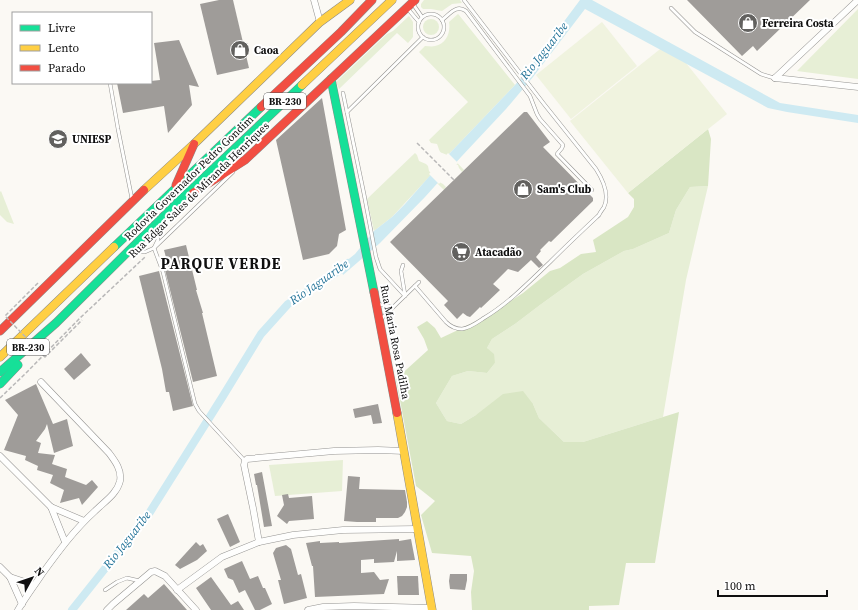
<svg xmlns="http://www.w3.org/2000/svg" width="858" height="610" font-family="'Source Serif 4',serif">
<rect width="100%" height="100%" fill="#fbf9f4"/>
<g fill="#e7efd6">
<polygon points="424,0 460,0 462,3 452,4 442,11 431,9 423,9 421,7 421,4"/>
<polygon points="858,9 858,79 797,71"/>
<path d="M458 14 459 15 515 85 449 154 464 170 462 172 459 168 458 165 453 164 447 155C438 151 441 154 437 144L431 143 429 140 468 102 419 52 425 46C428 46 432 47 435 46 446 44 451 32 449 22Z"/>
<polygon points="409,16 413,22 413,37 408,43 397,33 339,89 336,82 387,34 393,31"/>
<circle cx="431" cy="27" r="8"/>
<polygon points="415,153 417,155 419,161 426,164 428,166 429,171 441,183 443,184 446,187 444,190 430,176 392,217 374,231 367,199"/>
<polygon points="708,186 686,280 663,417 583,442 564,442 539,418 533,404 476,415 461,424 447,421 436,403 452,376 468,371 487,373 495,363 487,348 492,339 515,324 540,305 583,274 624,251 633,249 669,233 676,210 690,187"/>
<polygon points="1,191 14,224 7,222 0,215 0,192"/>
<polygon points="343,460 342,491 275,496 269,465"/>
</g>
<polygon fill="#d9e6c4" points="708,129 711,139 708,186 690,187 676,210 669,233 633,249 624,251 583,274 540,305 515,324 492,339 487,348 494,354 495,363 487,373 468,371 452,376 436,403 447,421 461,424 476,415 503,394 523,391 533,404 539,418 564,442 583,442 679,412 655,563 626,563 619,605 589,606 589,610 472,610 471,592 474,571 471,556 432,553 421,515 435,501 416,486 396,379 428,350 424,339 417,327 427,321 435,328 441,338 458,330 494,312 523,293 550,271 560,268 581,254 596,252 593,240 628,217 634,207 634,199 628,193"/>
<g fill="#f0f3df">
<polygon points="602,22 637,66 571,119 536,75"/>
<polygon points="669,42 727,114 628,193 570,121"/>
</g>
<polygon fill="#ceeaf2" points="580,0 592,0 780,103 858,115 858,123 787,112 768,108 585,9 533,77 506,109 461,157 425,197 380,243 343,275 340,266 355,254 374,231 392,217 405,204 449,154 515,85 527,71"/>
<polygon fill="#fbf9f4" points="448,153 458,163 439,184 429,174"/>
<g fill="none" stroke-linecap="round" stroke-linejoin="round">
<polyline stroke="#ceeaf2" stroke-width="8" points="72,610 150,512 223,396 261,334 288,304 337,272 348,263"/>
</g>
<g fill="#9f9c99">
<polygon points="219,0 233,0 249,68 217,75 200,4"/>
<polygon points="687,0 810,0 757,51 753,46 742,56"/>
<polygon points="179,40 199,87 189,85 192,105 168,133 164,106 123,113 117,83 151,83 151,81 160,80 154,43"/>
<polygon points="322,98 346,230 339,234 337,246 329,254 303,260 276,140"/>
<polygon points="524,112 527,112 550,142 543,147 593,198 593,201 551,242 549,241 540,250 541,251 536,257 543,265 539,268 531,260 518,272 508,269 493,284 500,290 481,308 480,307 470,317 467,316 463,313 457,319 444,305 448,301 390,242"/>
<polygon points="186,245 197,290 196,290 203,313 202,313 217,376 193,382 165,270 169,269 164,250"/>
<polygon points="159,271 193,406 173,411 169,392 166,392 162,369 139,276"/>
<polygon points="81,353 91,365 74,380 64,369"/>
<polygon points="36,384 53,424 67,419 73,446 54,453 47,424 45,429 36,441 41,443 38,453 55,455 52,464 67,469 65,477 86,485 92,480 98,487 82,505 79,498 60,503 64,490 50,483 53,475 37,470 38,466 25,460 26,456 4,450 18,415 5,400"/>
<polygon points="378,404 382,423 373,424 371,415 355,418 353,409"/>
<polygon points="262,472 272,526 264,527 257,485 256,485 254,474"/>
<polygon points="348,476 360,477 359,489 405,490 407,502 407,507 405,512 402,516 398,518 376,518 376,522 357,522 344,521"/>
<polygon points="288,494 289,498 312,496 314,519 289,521 287,524 277,516 284,505 282,495"/>
<polygon points="228,514 240,542 230,547 217,519"/>
<polygon points="399,539 399,541 411,539 415,560 397,561 397,551 394,562 374,563 374,559 361,560 361,573 374,572 380,580 389,579 384,594 315,597 313,566 312,566 306,543 320,541 320,543 339,542 339,543"/>
<polygon points="196,542 200,546 203,544 207,551 197,560 180,569 175,565"/>
<polygon points="286,545 291,549 298,575 301,574 307,598 284,604 278,580 281,580 273,553 276,548"/>
<polygon points="242,561 250,579 258,576 263,588 265,588 272,604 260,610 255,610 245,590 239,593 233,580 228,578 224,569"/>
<polygon points="450,574 467,574 467,580 465,590 450,589 449,581"/>
<polygon points="397,576 418,576 419,595 398,595"/>
<polygon points="211,577 231,605 238,601 244,610 211,610 196,588"/>
<polygon points="164,584 187,610 126,610 144,594 148,598"/>
</g>
<g fill="none" stroke-linecap="round" stroke-linejoin="round">
<g stroke="#959492" stroke-width="4">
<g id="lane">
<polyline points="413,4 422,17"/>
<polyline points="407,8 419,22"/>
<polyline points="671,8 695,32 761,74 774,78"/>
<circle cx="431" cy="27" r="13"/>
<path d="M442 20C450 14 456 4 466 11L530 96 537 114 540 119 563 145 562 148 557 154 592 190"/>
<polyline points="110,83 118,129 132,199"/>
<polyline points="343,93 364,194 376,257 380,269 405,296"/>
<polyline points="347,112 423,37"/>
<polyline points="155,228 158,240 154,248 163,272 195,404 199,411 245,461"/>
<polyline points="133,251 145,252 154,248 233,172"/>
<polyline points="403,265 401,271 405,295"/>
<path d="M415 286 446 322C450 326 455 329 462 329 470 328 478 322 484 318 509 303 529 282 550 262 566 246 582 231 599 215 600 212 603 209 604 207 610 194 603 180 596 169L544 104 464 0"/>
<polyline points="377,304 393,307"/>
<polyline points="380,320 419,282"/>
<polyline points="105,590 117,582 127,578 140,581"/>
</g>
</g>
<g stroke="#959492" stroke-width="7">
<g id="street">
<polyline points="314,0 320,22"/>
<polyline points="775,78 858,0"/>
<polyline points="775,78 858,87"/>
<polyline points="0,456 51,507 84,521"/>
<polyline points="51,507 65,542"/>
<polyline points="259,542 253,508 244,465 245,461 247,459 334,451 378,450 404,451"/>
<polyline points="0,567 10,577 22,604"/>
<polyline points="10,577 34,585"/>
<polyline points="177,590 222,557 259,542 293,535 343,530 417,529"/>
<path d="M18 610C25 598 34 586 42 574 58 552 74 530 95 511 104 502 117 494 120 481 122 470 115 461 109 453L41 382"/>
<polyline points="107,610 113,604 151,572 155,571 165,576 196,610"/>
<polyline points="308,610 323,607 354,606 432,608"/>
</g>
</g>
<g stroke="#8c8b89" stroke-width="9">
<g id="fast">
<polyline points="331,79 374,292"/>
<polyline points="114,247 261,107"/>
<polyline points="0,372 56,323 178,202 302,85"/>
<polyline points="0,384 18,365"/>
</g>
</g>
<g stroke="#8c8b89" stroke-width="9">
<g id="slow">
<polyline points="302,85 392,0"/>
<polyline points="144,190 194,144 320,22 350,0"/>
<polyline points="0,357 114,247"/>
<polyline points="397,413 432,610"/>
</g>
</g>
<g stroke="#8c8b89" stroke-width="9">
<g id="jam">
<polyline points="261,107 341,32 372,0"/>
<polyline points="176,185 194,144"/>
<polyline points="193,193 245,160 415,0"/>
<polyline points="374,292 397,413"/>
<polyline points="0,331 144,190"/>
</g>
</g>
<g stroke="#b9b8b8" stroke-width="1.5" stroke-dasharray="4 2" stroke-linecap="butt">
<polyline points="417,143 454,180"/>
<polyline points="0,398 26,373 80,318 145,257"/>
</g>
<use href="#lane" stroke="#fefefd" stroke-width="3"/>
<use href="#street" stroke="#fefefd" stroke-width="6"/>
<use href="#fast" stroke="#16e098" stroke-width="8"/>
<use href="#slow" stroke="#ffcf43" stroke-width="8"/>
<use href="#jam" stroke="#f24e42" stroke-width="8"/>
<polyline stroke="#b9b8b8" stroke-width="1.5" stroke-dasharray="4 2" stroke-linecap="butt" points="38,283 5,316 45,357 82,320"/>
</g>
<defs>
<g id="shop-disc" transform="scale(1)"><circle r="9.5" fill="#62615f" stroke="#fff"/><path d="M-5-2.5h2.3a2.7 3.5 0 0 1 5.4 0H5L5.5 6h-11ZM-1.5-2.5h3a1.5 2.3 0 0 0-3 0Z" fill="#fff"/></g>
<g id="university-disc" transform="scale(1)"><circle r="9.5" fill="#62615f" stroke="#fff"/><path d="M0-5L7-2L0 1L-7-2ZM-4 1L0 2.5L4 1V4Q0 6-4 4Z" fill="#fff"/></g>
<g id="supermarket-disc" transform="scale(1)"><circle r="9.5" fill="#62615f" stroke="#fff"/><path d="M-6-5.5h2.5l.6 2H6L4.5 2H-2.5L-4.4-4H-6ZM-1.5 3.2a1.3 1.3 0 1 0 .1 0ZM3 3.2a1.3 1.3 0 1 0 .1 0Z" fill="#fff"/></g>
</defs>
<g fill-rule="evenodd">
<use href="#shop-disc" x="748" y="23"/>
<use href="#shop-disc" x="240" y="50"/>
<use href="#university-disc" x="58" y="139"/>
<use href="#shop-disc" x="523" y="189"/>
<use href="#supermarket-disc" x="461" y="252"/>
</g>
<g text-anchor="middle" dominant-baseline="central" stroke-width="4" stroke-linejoin="round" paint-order="stroke">
<g fill="#fff" stroke="#575757" stroke-width="1">
<rect x="264" y="93" width="42" height="16" rx="3"/>
<rect x="7" y="339" width="42" height="16" rx="3"/>
</g>
<g font-size="10" font-weight="bold" fill="#0f0f0f">
<text x="285" y="101">BR-230</text>
<text x="28" y="347">BR-230</text>
</g>
<g font-size="11" font-weight="bold" fill="#0f0f0f" stroke="#fff" text-anchor="start">
<text x="762" y="23">Ferreira Costa</text>
<text x="254" y="50">Caoa</text>
<text x="72" y="139">UNIESP</text>
<text x="537" y="189">Sam's Club</text>
<text x="475" y="252">Atacadão</text>
</g>
<g font-size="11" fill="#0f0f0f" stroke="#fff">
<text transform="translate(189 178) rotate(-44)">Rodovia Governador Pedro Gondim</text>
<text transform="translate(199 190) rotate(-44)">Rua Edgar Sales de Miranda Henriques</text>
<text transform="translate(395 342) rotate(79)">Rua Maria Rosa Padilha</text>
</g>
<g font-size="12" font-style="italic" fill="#217297" stroke="#fff">
<text transform="translate(544 51) rotate(-52)">Rio Jaguaribe</text>
<text transform="translate(319 282) rotate(-35)">Rio Jaguaribe</text>
<text transform="translate(127 540) rotate(-52)">Rio Jaguaribe</text>
</g>
<g font-size="15" font-weight="bold" letter-spacing="1" fill="#0f0f0f" stroke="#fff">
<text x="221" y="263">PARQUE VERDE</text>
</g>
</g>
<rect x="12" y="12" width="140" height="72" fill="#ffffff" stroke="#9f9f9f"/>
<rect x="20" y="25" width="20" height="6" fill="#16e098" stroke="#9f9f9f"/>
<text x="48" y="32" font-size="12" fill="#0f0f0f">Livre</text>
<rect x="20" y="45" width="20" height="6" fill="#ffcf43" stroke="#9f9f9f"/>
<text x="48" y="52" font-size="12" fill="#0f0f0f">Lento</text>
<rect x="20" y="65" width="20" height="6" fill="#f24e42" stroke="#9f9f9f"/>
<text x="48" y="72" font-size="12" fill="#0f0f0f">Parado</text>
<g transform="translate(32 578) rotate(50)" stroke="#ffffff" stroke-width="3" paint-order="stroke">
<path d="M0-3L7 15L0 10L-7 15Z" fill="#0f0f0f"/>
<text y="-6" font-size="11" font-weight="bold" text-anchor="middle" fill="#0f0f0f">N</text>
</g>
<path d="M718 590v6h109v-6" fill="none" stroke="#0f0f0f" stroke-width="2"/>
<text x="724" y="590" font-size="12" fill="#0f0f0f" stroke="#ffffff" stroke-width="3" paint-order="stroke">100 m</text>
</svg>
